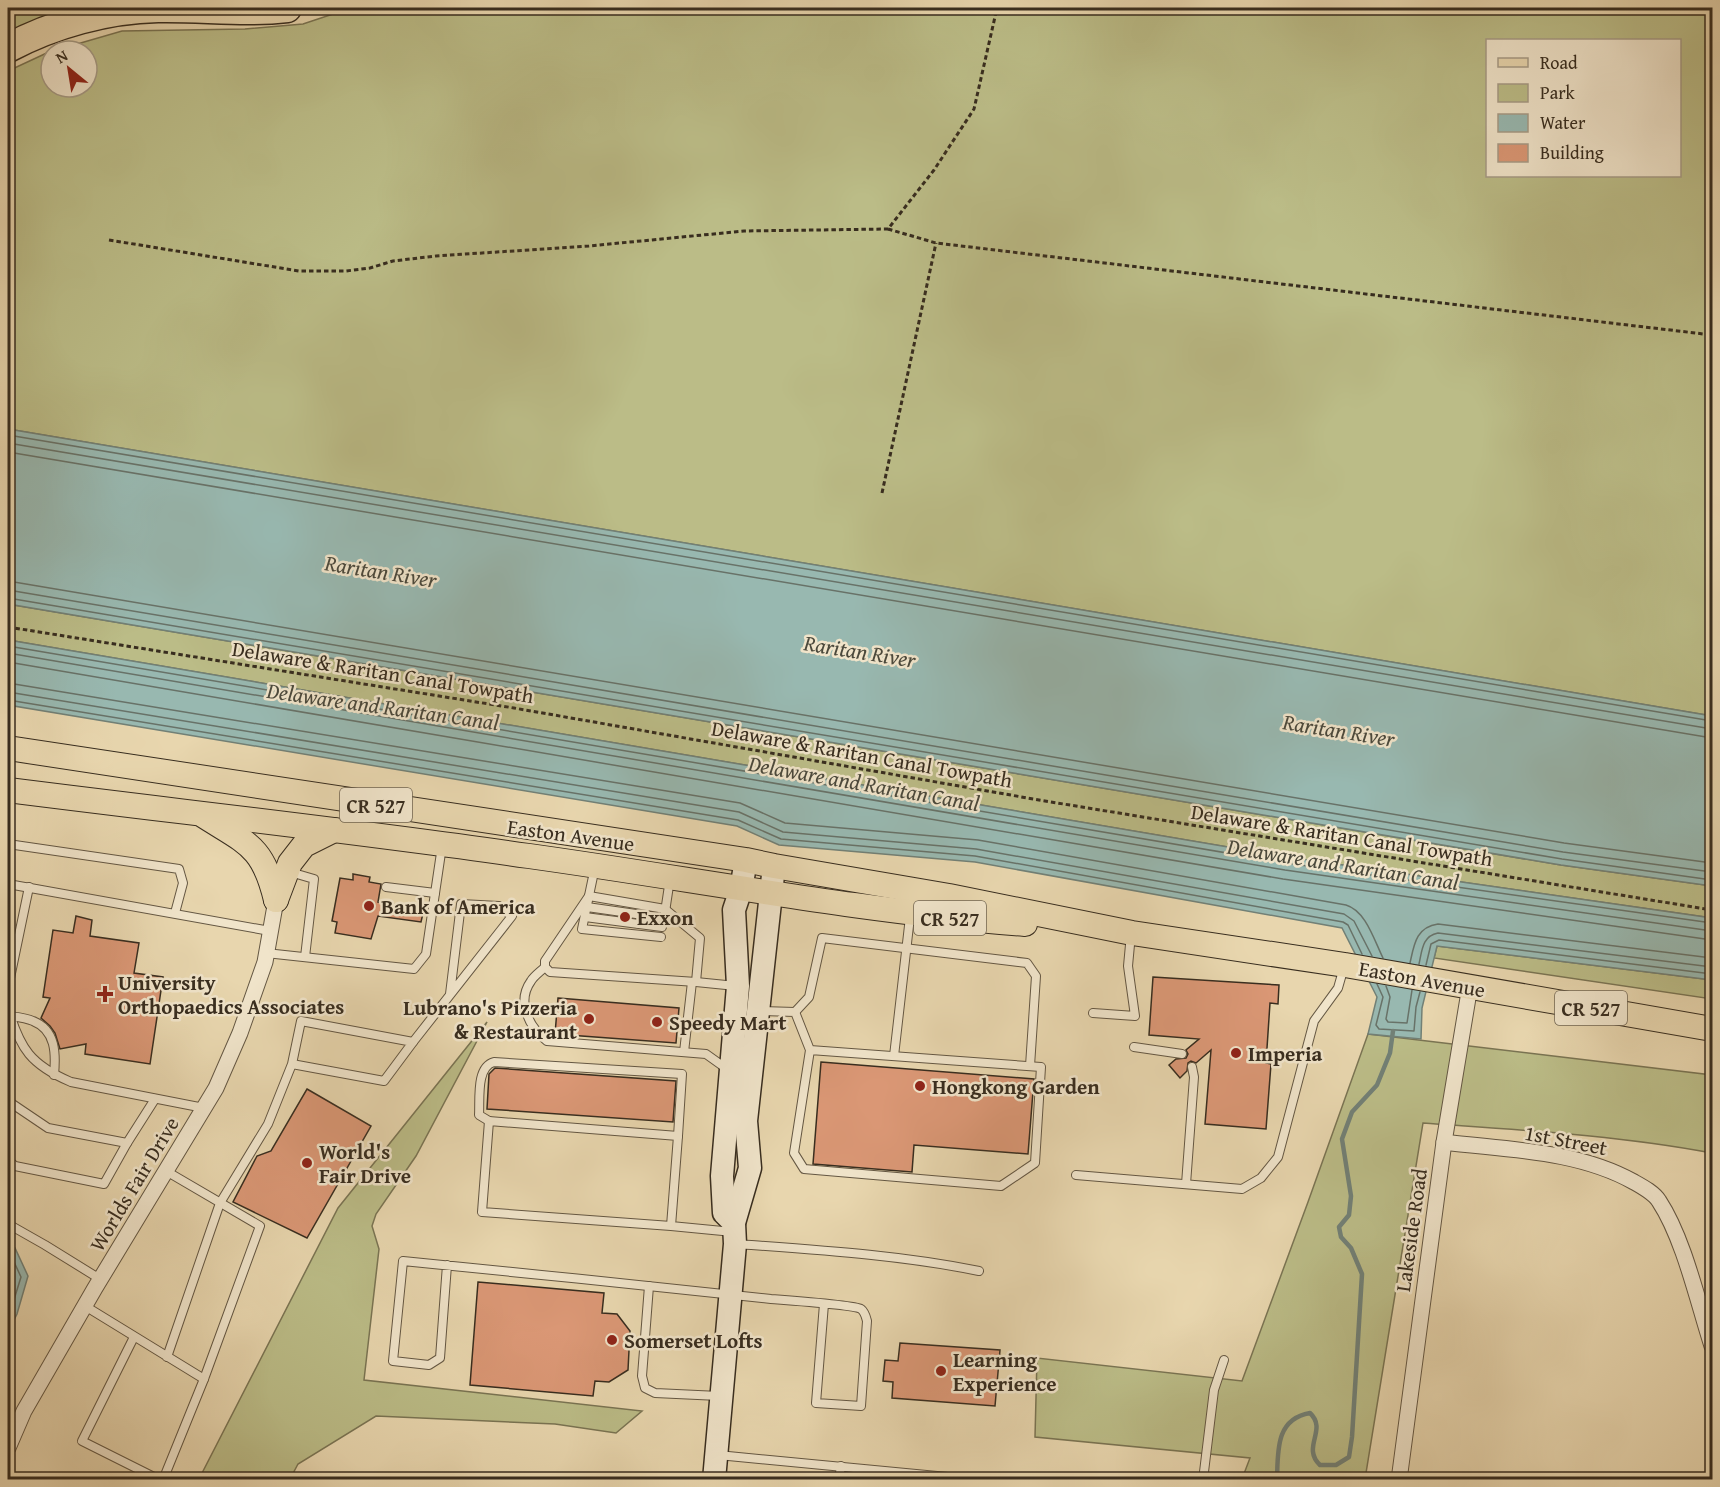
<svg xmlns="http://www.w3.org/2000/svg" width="1720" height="1487" font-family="'Gentium Book Plus',serif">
<rect width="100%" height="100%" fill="#e8d6ae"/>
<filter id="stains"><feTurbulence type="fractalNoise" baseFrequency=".00333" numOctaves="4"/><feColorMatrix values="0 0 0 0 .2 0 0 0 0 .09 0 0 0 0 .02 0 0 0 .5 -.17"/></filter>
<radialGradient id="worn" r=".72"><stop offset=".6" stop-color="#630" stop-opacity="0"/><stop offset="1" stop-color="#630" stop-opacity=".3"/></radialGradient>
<g fill="#bbbc87" stroke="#7a7453" stroke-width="1.5" fill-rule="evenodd">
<polygon points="8,8 90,8 8,37"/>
<path d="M351 8H1712V716L8 429V71L51 51V87H87V51H53L122 31 245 29 303 24ZM1488 40H1680V176H1488Z"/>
<polygon points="8,604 1561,865 1712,886 1712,918 1287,857 8,640"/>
<polygon points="1437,946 1712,980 1712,999 1434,958"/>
<polygon points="487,1022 416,1156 376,1214 372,1226 379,1249 364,1380 642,1411 616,1433 555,1424 376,1416 298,1464 290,1479 199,1479 338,1208"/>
<path d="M1368 1034 1712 1075V1153C1617 1135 1520 1130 1423 1123L1365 1479H1242L1250 1458 1035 1437 1037 1358 1242 1381 1308 1202Z"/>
</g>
<g fill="#98b8b0" stroke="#728076" stroke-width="1.5">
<polygon points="8,429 1712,716 1712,886 1561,865 8,604"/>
<polygon points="8,640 1287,857 1712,918 1712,980 1437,946 1422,1008 1421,1039 1368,1034 1377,997 1342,928 975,862 779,845 737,826 8,705"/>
<polygon points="8,1241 15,1248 28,1276 17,1314 8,1332"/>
</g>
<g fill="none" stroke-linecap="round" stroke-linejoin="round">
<g stroke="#687268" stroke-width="1.5">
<polyline points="8,435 1712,721"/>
<polyline points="8,443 1712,729"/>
<polyline points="8,452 1712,738"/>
<polyline points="8,581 1564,843 1712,863"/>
<polyline points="8,590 1563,852 1712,872"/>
<polyline points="8,598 1562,859 1712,880"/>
<polyline points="8,646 1286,863 1712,923"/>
<polyline points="8,653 1285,870 1712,931"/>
<polyline points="8,662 1283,879 1712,940"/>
<path d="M8 683 740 803 785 823 978 840 1346 905C1366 911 1374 940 1383 958"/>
<polyline points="8,692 739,812 783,832 976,849 1344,914 1354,921 1372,956"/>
<polyline points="8,700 738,820 781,839 975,856 1343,922 1348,925 1362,954"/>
<path d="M1410 963C1414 945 1416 927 1438 924L1712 958"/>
<path d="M1419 964C1422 951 1422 936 1438 933L1712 967"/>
<polyline points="1426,965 1431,944 1439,940 1712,974"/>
<polyline points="1377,984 1383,997 1376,1025 1379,1029 1414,1031 1416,1007 1420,992"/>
<polyline points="1386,986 1390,997 1386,1019 1388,1022 1407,1023 1412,990"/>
<polyline points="8,1249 21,1277 8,1319"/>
</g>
<g stroke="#728076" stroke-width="4.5">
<polyline points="8,99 13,80"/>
<path d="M1277 1480C1278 1452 1275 1419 1310 1413 1328 1430 1301 1447 1320 1465H1336L1349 1457 1352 1437 1362 1274 1351 1248 1341 1237 1339 1227 1349 1215 1351 1196 1342 1139 1352 1112 1377 1085 1390 1053 1393 1031"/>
</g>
</g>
<g fill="#da9775" stroke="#382d1f" stroke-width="1.5">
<polygon points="353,874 370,877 369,882 381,884 378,902 424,909 421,922 378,916 371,939 335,933 337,922 332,921 340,878 353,880"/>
<polygon points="76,916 92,920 90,936 139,943 134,973 163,977 150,1064 85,1054 86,1044 60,1049 55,1033 50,1026 41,1018 50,998 43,997 53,930 73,933"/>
<polygon points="1153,977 1279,985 1278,1004 1270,1003 1266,1063 1271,1064 1266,1129 1205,1124 1211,1050 1196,1063 1191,1061 1188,1063 1187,1071 1180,1078 1169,1065 1176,1059 1186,1058 1188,1054 1186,1050 1199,1039 1149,1035"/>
<polygon points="558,998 679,1008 676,1043 555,1034"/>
<polygon points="821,1062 1034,1079 1028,1154 914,1145 912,1172 813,1164"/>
<polygon points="495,1068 676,1081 673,1122 487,1109 489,1074"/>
<polygon points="307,1089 371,1126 307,1238 233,1202 257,1156 271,1151"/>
<polygon points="478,1282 604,1293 602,1313 617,1314 630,1331 628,1370 609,1382 595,1381 593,1396 470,1385"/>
<polygon points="900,1343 1000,1350 995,1406 892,1398 893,1382 883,1381 885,1360 898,1361"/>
</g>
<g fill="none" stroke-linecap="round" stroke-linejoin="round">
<g stroke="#645743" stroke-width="10">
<g id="lane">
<polyline points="8,844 179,869 183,883 175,913"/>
<polyline points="595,867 582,929 661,937"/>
<polyline points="290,872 314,879 305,957"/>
<polyline points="8,884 270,931"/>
<polyline points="386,887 435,893"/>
<polygon points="589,896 665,909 700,938 696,982 550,972 545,967 545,961"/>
<polyline points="587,907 664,918"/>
<polyline points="665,912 670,879"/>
<polyline points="585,917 662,927"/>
<polyline points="266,953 414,969 426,954 442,846"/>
<path d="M545 967C540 972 534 976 531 981 516 1002 529 1027 547 1041L706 1054 727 1069"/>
<polyline points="696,982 736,986"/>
<polyline points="8,1003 9,983 29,887"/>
<path d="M8 1008C20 1049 31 1065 71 1082L204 1108"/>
<polyline points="761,1011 795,1012 810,1050 1041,1067 1035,1163 1001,1186 804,1169 794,1153 810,1050"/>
<polyline points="795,1012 809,997 822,938 1027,963 1036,976 1030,1066"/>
<polyline points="1093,1013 1135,1016 1128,966 1131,934"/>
<path d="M10 1016C17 1017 26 1018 33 1021 56 1030 56 1054 54 1075"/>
<polyline points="413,1042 512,916 499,906 461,904 450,994"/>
<polyline points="1134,1047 1182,1054"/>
<polyline points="684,1052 692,982"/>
<polyline points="894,1056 910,917"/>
<polyline points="8,1101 48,1128 127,1143 155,1099"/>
<path d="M489 1121 479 1115C480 1098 476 1067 494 1062L682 1074 678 1136"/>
<polyline points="8,1160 15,1166 104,1184 127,1143"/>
<polyline points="1076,1175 1242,1189 1261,1178 1278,1157 1314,1021 1338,988 1344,967"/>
<polyline points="1186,1184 1194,1077 1192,1067"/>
<polyline points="8,1224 45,1245 100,1279"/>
<polyline points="671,1226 482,1212 489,1121 678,1136 671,1226 733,1232"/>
<path d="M737 1244C818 1250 900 1255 979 1271"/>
<path d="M447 1265 440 1358 429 1365 393 1361 403 1261C526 1273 648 1286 771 1299 784 1300 854 1305 861 1309 865 1312 866 1317 867 1321L861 1406 816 1403 824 1304"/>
<polyline points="649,1286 642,1376 645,1388 655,1393 719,1396"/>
<polyline points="85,1306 204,1379"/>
<polyline points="134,1337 82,1441 160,1480"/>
<polyline points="167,1357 220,1203 268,1124 292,1064 384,1081 413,1042 301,1021 292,1064"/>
<polyline points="718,1455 979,1480"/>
<polyline points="163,1480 204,1379 260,1226 166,1171"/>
<polyline points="839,1480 841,1466"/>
<polyline points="1203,1480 1214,1390 1224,1360"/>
</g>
</g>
<g stroke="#645743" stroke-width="17">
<g id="street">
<path d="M1444 1142C1507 1150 1577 1150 1634 1182 1643 1187 1654 1193 1659 1201 1684 1239 1698 1303 1712 1346"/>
<polyline points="8,1448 24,1411 95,1288 216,1088 240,1033 265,962 276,900"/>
<polyline points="1399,1480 1444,1142 1470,986"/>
</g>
</g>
<g stroke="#382d1f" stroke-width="25">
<g id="secondary">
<polyline points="734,1223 724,1213 722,1176 738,986 734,910 741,889 746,860"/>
<polyline points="714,1480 735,1244 734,1223 750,1168 746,1121 774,866"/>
</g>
</g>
<g stroke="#382d1f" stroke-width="26">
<g id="primary">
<polyline points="8,748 746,860 774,866 949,896 1132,933 1345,965 1712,1029"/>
<path d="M8 790C181 812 356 831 529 856 694 879 858 911 1025 924"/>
<path d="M204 816C248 844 263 846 276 900"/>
<polyline points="276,900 290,863 304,845 334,830"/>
</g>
</g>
<g stroke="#382d1f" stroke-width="31">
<path id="highway" d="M8 48C53 24 107 9 158 8 201 7 245 13 287 8"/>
</g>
<g stroke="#382d1f" stroke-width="3" stroke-dasharray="4.5 3" stroke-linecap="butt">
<polyline points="888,229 936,243 1712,335"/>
<polyline points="109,240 299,271 346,271 370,268 393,261 436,256 589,246 744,231 888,229 934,170 974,109 997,8"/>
<polyline points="882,493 936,243"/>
<polyline points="8,627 514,708 1039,800 1712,910"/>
</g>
<use href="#lane" stroke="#f0e4ca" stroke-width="8"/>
<use href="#street" stroke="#f0e4ca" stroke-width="15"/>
<use href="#secondary" stroke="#f0e4ca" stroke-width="22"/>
<use href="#primary" stroke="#e8d6ae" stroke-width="24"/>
<use href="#highway" stroke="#e8d6ae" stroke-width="28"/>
</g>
<g fill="#8f2418" stroke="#f0e4ca" stroke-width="2">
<circle cx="369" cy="906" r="6"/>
<circle cx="625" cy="917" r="6"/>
<path d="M102 985h6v6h6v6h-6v6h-6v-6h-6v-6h6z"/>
<circle cx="589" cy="1019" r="6"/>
<circle cx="657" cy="1022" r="6"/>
<circle cx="1236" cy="1053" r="6"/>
<circle cx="920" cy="1086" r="6"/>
<circle cx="307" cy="1163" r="6"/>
<circle cx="612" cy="1340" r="6"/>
<circle cx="941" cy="1371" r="6"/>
</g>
<g text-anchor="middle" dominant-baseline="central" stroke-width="5" stroke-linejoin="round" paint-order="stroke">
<g fill="#f0e4ca" stroke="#6f6452" stroke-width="1.5">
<rect x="340" y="788" width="72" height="34" rx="4.5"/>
<rect x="914" y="901" width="72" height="34" rx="4.5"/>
<rect x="1555" y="991" width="72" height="34" rx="4.5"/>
</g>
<g font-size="20" font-weight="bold" fill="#382d1f">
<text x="376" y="805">CR 527</text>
<text x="950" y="918">CR 527</text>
<text x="1591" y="1008">CR 527</text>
</g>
<g font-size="21" fill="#382d1f" stroke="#f0e4ca">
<text transform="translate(383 672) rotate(9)">Delaware &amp; Raritan Canal Towpath</text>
<text transform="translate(862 754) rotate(10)">Delaware &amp; Raritan Canal Towpath</text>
<text transform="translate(571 835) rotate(8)">Easton Avenue</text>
<text transform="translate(1342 835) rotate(9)">Delaware &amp; Raritan Canal Towpath</text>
<text transform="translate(1422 979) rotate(10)">Easton Avenue</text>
<text transform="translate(1566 1140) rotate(11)">1st Street</text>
<text transform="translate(134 1184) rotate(-59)">Worlds Fair Drive</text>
<text transform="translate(1411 1230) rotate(-82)">Lakeside Road</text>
</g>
<g font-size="21" font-weight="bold" fill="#382d1f" stroke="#f0e4ca" text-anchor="start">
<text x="381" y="906">Bank of America</text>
<text x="637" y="917">Exxon</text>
<text x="118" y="982">University<tspan x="118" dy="24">Orthopaedics Associates</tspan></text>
<text x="577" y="1007" text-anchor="end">Lubrano's Pizzeria<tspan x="577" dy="24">&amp; Restaurant</tspan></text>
<text x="669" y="1022">Speedy Mart</text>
<text x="1248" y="1053">Imperia</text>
<text x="932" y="1086">Hongkong Garden</text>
<text x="319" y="1151">World's<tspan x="319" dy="24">Fair Drive</tspan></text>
<text x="624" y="1340">Somerset Lofts</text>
<text x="953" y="1359">Learning<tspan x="953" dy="24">Experience</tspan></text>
</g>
<g font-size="22" font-style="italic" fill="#4b493c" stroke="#f0e4ca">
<text transform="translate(381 571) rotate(9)">Raritan River</text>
<text transform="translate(860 651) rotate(9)">Raritan River</text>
<text transform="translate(383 706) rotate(8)">Delaware and Raritan Canal</text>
<text transform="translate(1339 730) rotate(9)">Raritan River</text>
<text transform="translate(864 783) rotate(10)">Delaware and Raritan Canal</text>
<text transform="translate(1343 864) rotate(9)">Delaware and Raritan Canal</text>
</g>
</g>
<rect width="1720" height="1487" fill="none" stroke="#e8d6ae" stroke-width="30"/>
<rect x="9" y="9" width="1702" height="1469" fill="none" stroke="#382d1f" stroke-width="3"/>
<rect x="15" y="15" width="1690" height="1457" fill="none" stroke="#382d1f" stroke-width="1.5"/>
<rect x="1486" y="39" width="195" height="138" fill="#f0e4ca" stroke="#a69b86" stroke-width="1.5"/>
<rect x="1498" y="58" width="30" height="9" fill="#e8d6ae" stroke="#a69b86" stroke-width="1.5"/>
<text x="1540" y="69" font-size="18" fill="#382d1f">Road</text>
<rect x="1498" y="84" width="30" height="18" fill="#bbbc87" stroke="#a69b86" stroke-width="1.5"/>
<text x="1540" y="99" font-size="18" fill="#382d1f">Park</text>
<rect x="1498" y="114" width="30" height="18" fill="#98b8b0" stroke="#a69b86" stroke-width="1.5"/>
<text x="1540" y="129" font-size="18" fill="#382d1f">Water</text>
<rect x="1498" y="144" width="30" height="18" fill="#da9775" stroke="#a69b86" stroke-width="1.5"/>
<text x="1540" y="159" font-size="18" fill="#382d1f">Building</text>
<g transform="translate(69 69) rotate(330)"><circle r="28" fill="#f0e4ca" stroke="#a69b86" stroke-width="1.5"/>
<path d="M0-4.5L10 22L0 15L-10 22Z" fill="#8f2418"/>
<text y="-9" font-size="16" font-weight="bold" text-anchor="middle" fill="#382d1f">N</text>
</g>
<rect width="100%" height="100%" filter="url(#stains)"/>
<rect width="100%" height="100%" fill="url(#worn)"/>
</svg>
